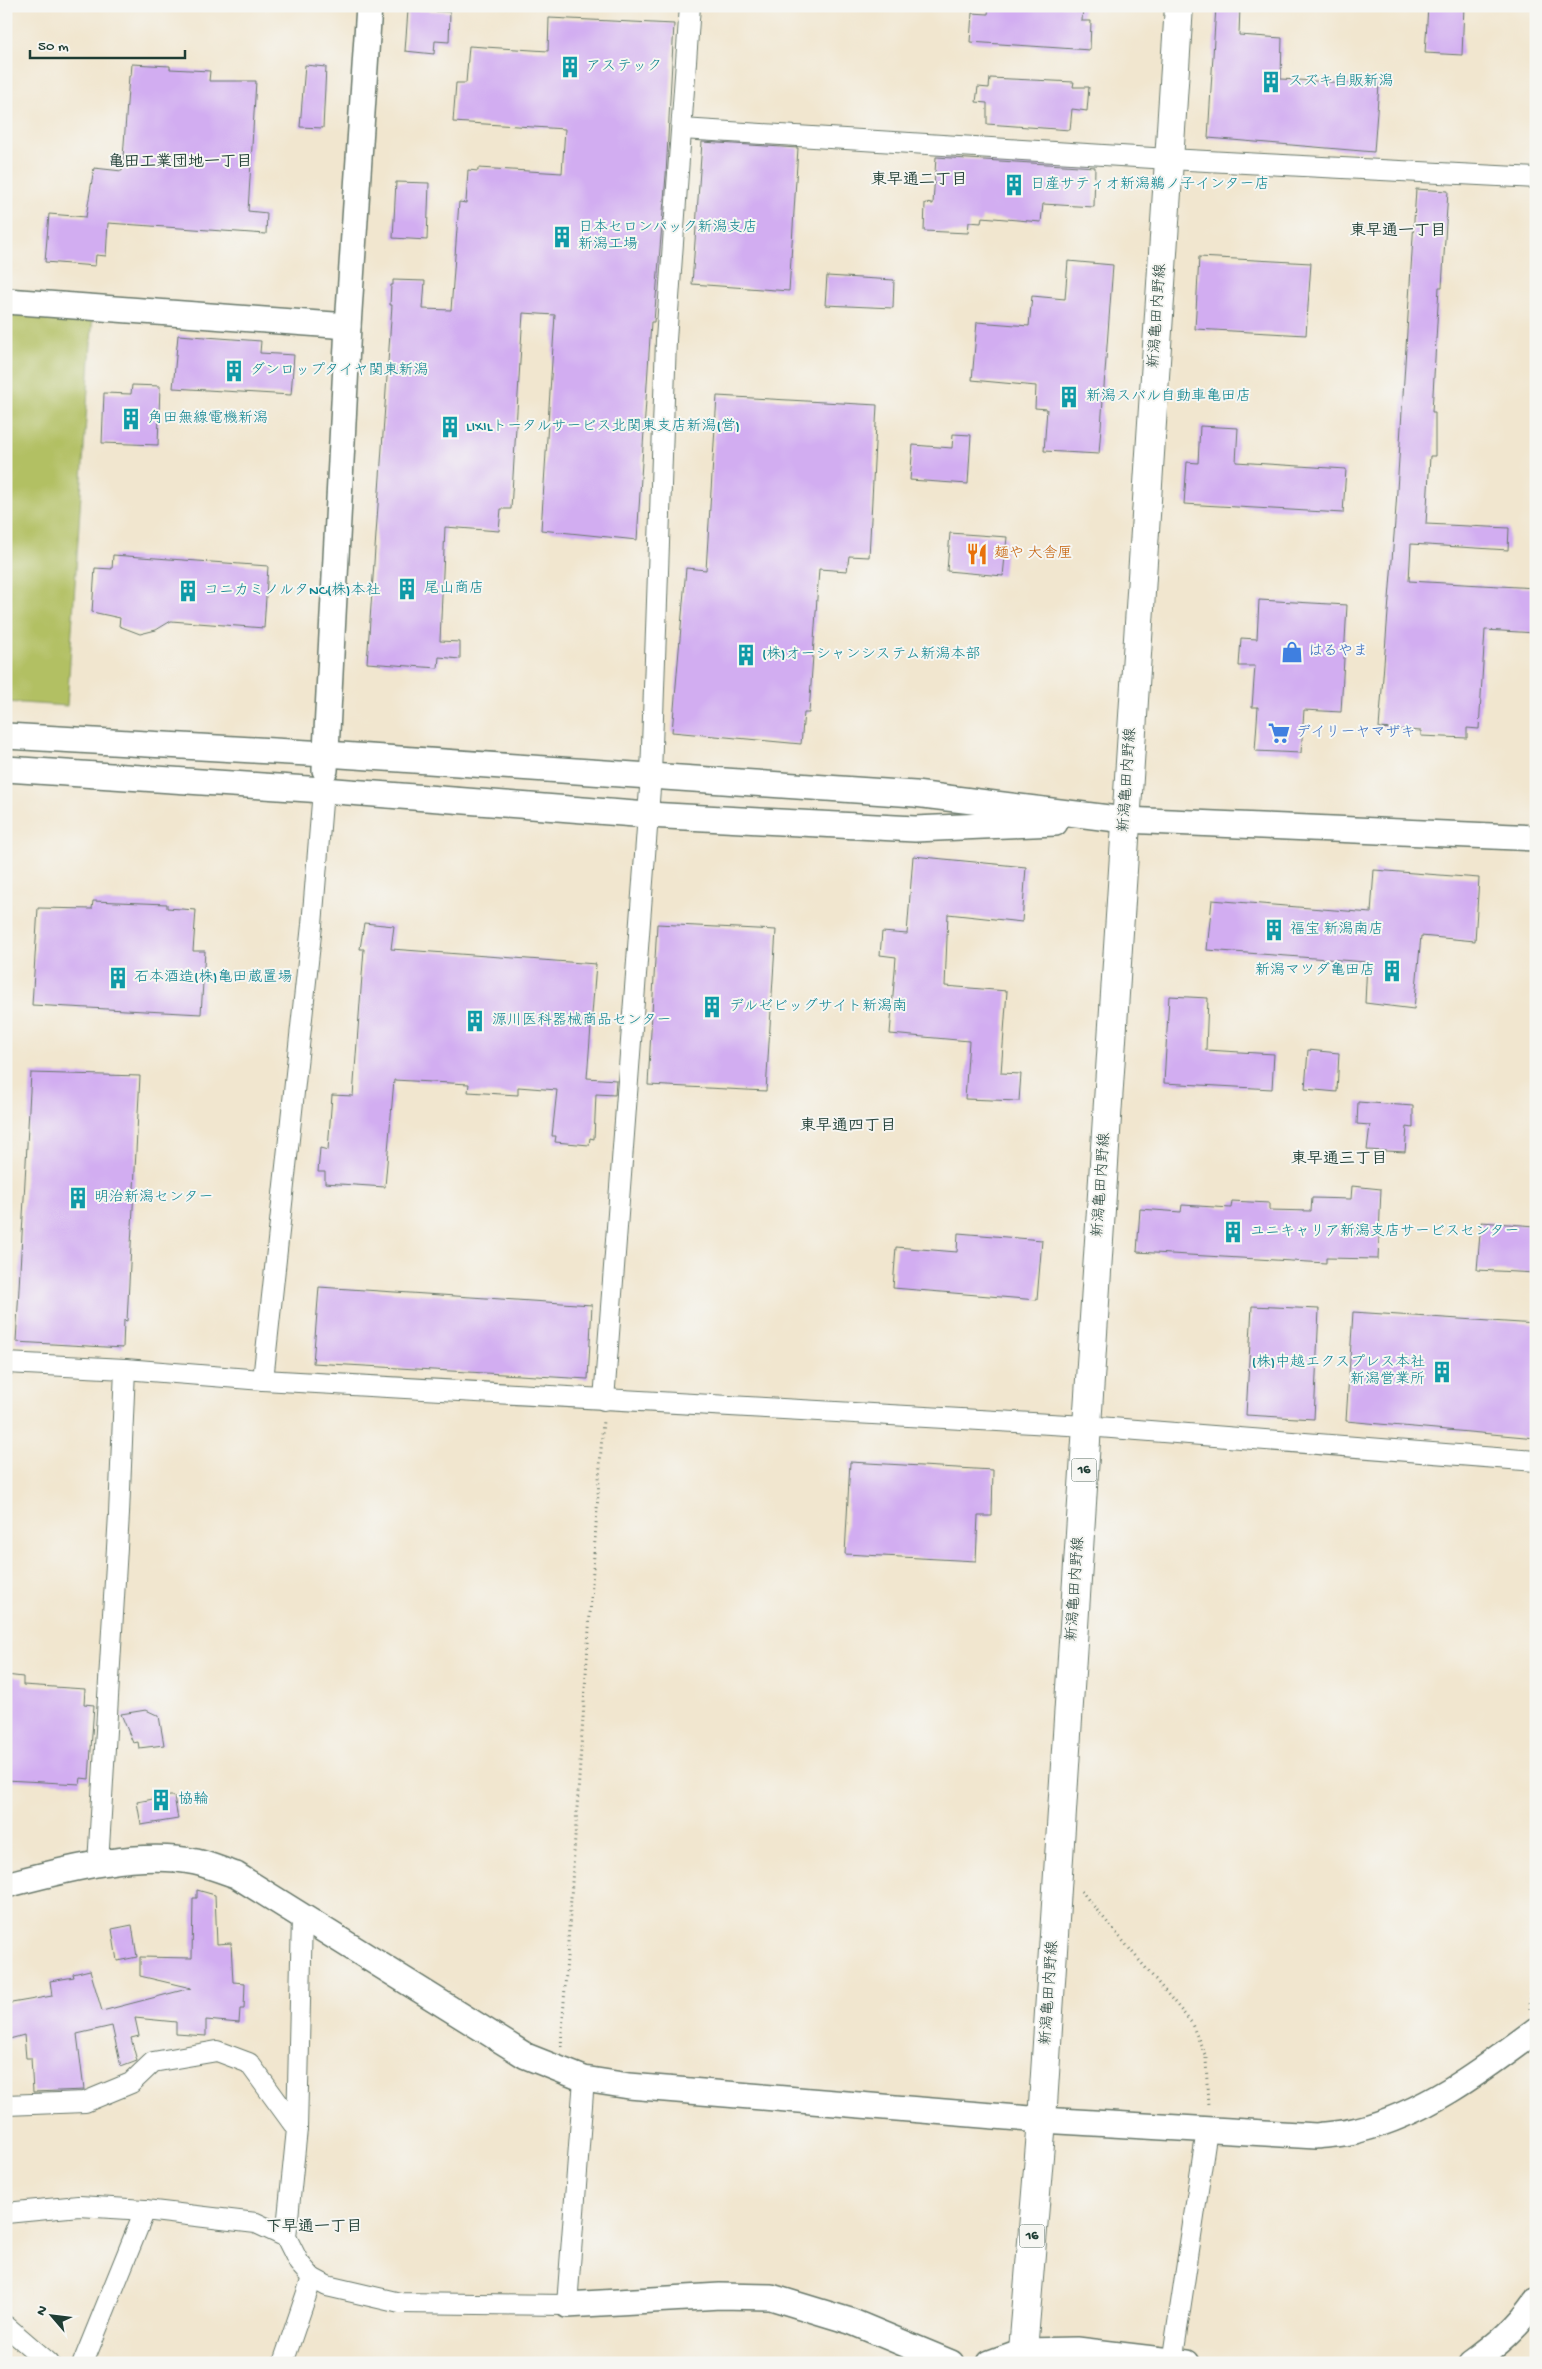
<svg xmlns="http://www.w3.org/2000/svg" width="1542" height="2369" font-family="'Gochi Hand','Klee One',sans-serif">
<rect width="100%" height="100%" fill="#f6f6f2"/>
<filter id="ink" filterUnits="userSpaceOnUse"><feTurbulence type="fractalNoise" baseFrequency=".02" numOctaves="2"/><feDisplacementMap in="SourceGraphic" scale="10" xChannelSelector="R" yChannelSelector="G"/><feConvolveMatrix kernelMatrix="1 2 1 2 8 2 1 2 1" color-interpolation-filters="sRGB"/></filter>
<filter id="wash" filterUnits="userSpaceOnUse"><feTurbulence type="fractalNoise" baseFrequency=".0096" numOctaves="4" result="noise"/><feDisplacementMap in="SourceGraphic" scale="20" xChannelSelector="R" yChannelSelector="G"/><feGaussianBlur stdDeviation="1.12" result="paint"/><feColorMatrix in="noise" values="0 0 0 0 0 0 0 0 0 0 0 0 0 0 0 0 0 1.4 0 .05"/><feComposite in="paint" operator="in"/></filter>
<g filter="url(#wash)">
<rect width="100%" height="100%" fill="#f1e6cf"/>
<polygon fill="#b2c063" stroke="#687e4c" points="6,307 93,313 67,706 6,702"/>
<g id="blocks">
<g fill="#d2adf1">
<polygon points="989,6 1083,6 1082,21 1091,21 1090,50 970,42 972,13 988,14"/>
<polygon points="1216,6 1240,6 1239,35 1282,38 1281,79 1379,85 1374,152 1208,138"/>
<polygon points="1428,6 1464,6 1462,55 1425,53"/>
<polygon points="408,10 450,12 449,42 435,41 434,54 405,51"/>
<polygon points="549,18 674,24 666,175 654,322 651,322 637,540 541,530 555,315 523,313 511,509 501,509 499,531 445,527 440,641 460,642 460,659 439,657 438,668 367,663 392,305 390,305 391,285 393,285 393,280 425,281 423,309 451,310 459,202 466,203 468,170 478,171 478,168 562,173 565,129 453,122 456,83 466,83 469,46 548,51"/>
<polygon points="132,64 170,66 170,69 210,71 209,81 256,81 248,211 267,213 266,234 108,223 106,256 96,255 95,266 45,262 49,214 86,217 94,168 122,171 129,76 131,76"/>
<polygon points="305,65 326,67 323,128 300,127"/>
<polygon points="990,78 1074,82 1073,87 1089,87 1087,111 1072,109 1070,130 987,124 987,103 976,102 978,87 989,88"/>
<polygon points="702,142 798,148 789,291 692,284"/>
<polygon points="936,157 1095,167 1094,207 1043,204 1041,222 982,217 981,223 969,222 968,233 924,231 925,203 933,204"/>
<polygon points="396,182 429,183 427,240 393,238"/>
<polygon points="1416,189 1448,191 1442,287 1439,287 1432,412 1435,412 1435,456 1430,456 1426,524 1509,528 1508,550 1411,544 1409,581 1536,588 1536,633 1485,630 1479,729 1467,728 1467,738 1421,736 1421,731 1379,728 1395,522"/>
<polygon points="1199,257 1311,263 1306,335 1195,329"/>
<polygon points="1068,261 1113,265 1099,454 1044,451 1047,409 1035,408 1036,386 972,380 977,322 1029,326 1032,296 1065,299"/>
<polygon points="827,276 894,280 893,308 825,305"/>
<polygon points="178,335 261,341 260,353 294,355 291,395 173,388"/>
<polygon points="132,385 160,386 158,445 102,443 104,393 131,394"/>
<polygon points="717,396 877,405 869,557 849,556 847,571 819,569 809,713 804,713 801,744 672,732 686,568 706,570"/>
<polygon points="1200,426 1238,428 1236,462 1346,469 1343,513 1184,504 1187,462 1198,463"/>
<polygon points="953,434 971,435 968,484 910,480 913,445 952,448"/>
<polygon points="950,533 1007,537 1003,576 947,571"/>
<polygon points="113,555 268,566 264,628 171,621 156,630 140,634 119,626 120,618 92,612 95,568 112,569"/>
<polygon points="1259,600 1347,605 1341,712 1304,710 1301,753 1255,751 1258,707 1252,707 1255,666 1239,666 1241,638 1257,639"/>
<polygon points="913,856 1026,867 1022,922 948,914 945,986 1007,991 1001,1073 1021,1074 1019,1101 965,1099 969,1041 890,1034 896,957 880,955 882,932 907,934"/>
<polygon points="1374,870 1479,878 1475,941 1421,936 1414,1009 1365,1003 1367,962 1207,950 1212,900 1371,913"/>
<polygon points="93,901 167,904 167,908 196,910 193,951 205,951 201,1014 32,1005 38,908 92,909"/>
<polygon points="364,923 394,926 391,949 596,964 587,1078 616,1080 615,1095 596,1094 594,1139 590,1138 589,1145 555,1142 556,1136 552,1136 557,1090 518,1087 518,1095 468,1092 469,1084 394,1080 385,1187 325,1183 325,1172 318,1172 320,1148 328,1150 332,1095 353,1096 364,949 360,949"/>
<polygon points="657,924 776,930 766,1091 648,1085"/>
<polygon points="1169,996 1208,998 1206,1050 1274,1054 1272,1089 1164,1083"/>
<polygon points="1308,1050 1339,1053 1337,1092 1305,1089"/>
<polygon points="31,1073 140,1076 127,1321 124,1320 123,1348 16,1342"/>
<polygon points="1358,1102 1413,1106 1413,1128 1407,1127 1405,1152 1367,1150 1370,1125 1357,1124"/>
<polygon points="1352,1186 1381,1189 1378,1259 1326,1258 1326,1263 1137,1252 1140,1209 1181,1212 1182,1205 1231,1208 1232,1201 1269,1203 1269,1210 1311,1211 1312,1198 1351,1199"/>
<polygon points="1481,1222 1536,1226 1536,1273 1477,1270"/>
<polygon points="958,1233 1042,1240 1037,1300 893,1288 896,1247 957,1252"/>
<polygon points="319,1287 592,1305 588,1379 313,1363"/>
<polygon points="1252,1306 1319,1309 1314,1419 1246,1415"/>
<polygon points="1353,1312 1536,1324 1536,1438 1346,1421"/>
<polygon points="850,1462 993,1470 992,1516 978,1516 976,1561 845,1554"/>
<polygon points="6,1675 23,1677 23,1685 85,1689 84,1704 94,1705 89,1779 81,1778 80,1784 6,1780"/>
<polygon points="146,1710 159,1716 164,1745 139,1748 138,1742 133,1743 121,1714"/>
<polygon points="170,1796 174,1796 178,1819 141,1825 137,1802"/>
<polygon points="197,1890 215,1895 217,1944 231,1943 233,1982 245,1983 244,2009 240,2009 239,2023 206,2020 206,2036 176,2034 176,2022 135,2018 139,2036 131,2038 137,2061 121,2067 112,2026 77,2034 84,2090 33,2092 31,2058 26,2058 24,2035 6,2040 6,2004 52,1996 50,1981 74,1977 73,1974 90,1970 102,2011 191,1988 140,1976 140,1957 192,1958 193,1898 197,1898"/>
<polygon points="132,1925 137,1957 117,1961 112,1929"/>
</g>
</g>
</g>
<g filter="url(#ink)">
<use href="#blocks" fill-opacity="0" stroke="#68786a" stroke-width="1"/>
<g fill="none" stroke-linecap="round" stroke-linejoin="round">
<g stroke="#68786a" stroke-width="22">
<g id="minor">
<polyline points="682,129 1169,159 1536,178"/>
<polyline points="6,1363 125,1369 263,1380 1086,1426 1536,1461"/>
<polyline points="263,1380 312,925 323,790"/>
<polyline points="604,1400 651,775 666,340 690,6"/>
<polyline points="98,1864 119,1514 125,1369"/>
<polyline points="302,1917 297,2129 286,2237 299,2263 312,2278 327,2286 400,2303 567,2305 584,2079"/>
<polyline points="6,2105 85,2102 131,2083 153,2062 217,2051 249,2063 297,2129"/>
<polyline points="6,2213 79,2206 145,2210 256,2223 286,2237"/>
<polyline points="6,2326 49,2363"/>
<polyline points="83,2363 145,2210"/>
<polyline points="283,2363 312,2278"/>
<polyline points="1172,2363 1207,2130"/>
</g>
</g>
<g stroke="#68786a" stroke-width="28">
<g id="tertiary">
<polyline points="6,301 348,326"/>
<polyline points="6,736 326,754 915,794 1125,820 1536,838"/>
<polyline points="6,769 323,790 648,815 915,829 1055,823"/>
<polyline points="325,770 348,326 369,6"/>
<path d="M6 1885C64 1870 136 1850 196 1862 209 1865 223 1871 236 1875L526 2056 584 2079 629 2086 1042 2120 1316 2136C1330 2134 1345 2134 1358 2130 1426 2113 1481 2071 1536 2030"/>
<polyline points="567,2305 720,2296 771,2297 850,2321 951,2363"/>
<polyline points="990,2363 1023,2351 1077,2350 1187,2363"/>
<path d="M1472 2363C1497 2345 1518 2327 1536 2301"/>
</g>
</g>
<g stroke="#68786a" stroke-width="30">
<polyline id="primary" points="1022,2363 1042,2120 1179,6"/>
</g>
<g stroke="#68786a" stroke-width="3" stroke-dasharray="1 4" stroke-linecap="butt">
<polyline points="1081,1891 1191,2022 1206,2057 1208,2107"/>
<polyline points="1530,2009 1536,1921"/>
<polyline points="561,2047 603,1420"/>
</g>
<use href="#minor" stroke="#fff" stroke-width="20"/>
<use href="#tertiary" stroke="#fff" stroke-width="25"/>
<use href="#primary" stroke="#fff" stroke-width="28"/>
</g>
</g>
<defs>
<g id="building-bare" transform="scale(1.725)"><path d="M-4-6H4V6H1V3H-1V6H-4ZM-2.5-4.3h1.7v1.8h-1.7ZM.8-4.3h1.7v1.8H.8ZM-2.5-1h1.7V.8h-1.7ZM.8-1h1.7V.8H.8Z" fill="#0f9aa8" stroke="#f6f6f2" stroke-width="2.5" paint-order="stroke"/></g>
<g id="restaurant-bare" transform="scale(1.725)"><path d="M-5-6h1v4h1v-4h1v4h1v-4h1v5L-1.5 .5V6h-2V.5L-5-1ZM5-6V6H3V1.5H1.5Q1.5-4 5-6Z" fill="#e8710a" stroke="#f6f6f2" stroke-width="2.5" paint-order="stroke"/></g>
<g id="shop-bare" transform="scale(1.725)"><path d="M-5-2.5h2.3a2.7 3.5 0 0 1 5.4 0H5L5.5 6h-11ZM-1.5-2.5h3a1.5 2.3 0 0 0-3 0Z" fill="#3f7fe0" stroke="#f6f6f2" stroke-width="2.5" paint-order="stroke"/></g>
<g id="supermarket-bare" transform="scale(1.725)"><path d="M-6-5.5h2.5l.6 2H6L4.5 2H-2.5L-4.4-4H-6ZM-1.5 3.2a1.3 1.3 0 1 0 .1 0ZM3 3.2a1.3 1.3 0 1 0 .1 0Z" fill="#3f7fe0" stroke="#f6f6f2" stroke-width="2.5" paint-order="stroke"/></g>
</defs>
<g fill-rule="evenodd">
<use href="#building-bare" x="570" y="67"/>
<use href="#building-bare" x="1271" y="82"/>
<use href="#building-bare" x="1014" y="185"/>
<use href="#building-bare" x="562" y="237"/>
<use href="#building-bare" x="234" y="371"/>
<use href="#building-bare" x="1069" y="397"/>
<use href="#building-bare" x="131" y="419"/>
<use href="#building-bare" x="450" y="427"/>
<use href="#restaurant-bare" x="977" y="554"/>
<use href="#building-bare" x="407" y="589"/>
<use href="#building-bare" x="188" y="591"/>
<use href="#shop-bare" x="1292" y="652"/>
<use href="#building-bare" x="746" y="655"/>
<use href="#supermarket-bare" x="1279" y="733"/>
<use href="#building-bare" x="1274" y="930"/>
<use href="#building-bare" x="1392" y="971"/>
<use href="#building-bare" x="118" y="978"/>
<use href="#building-bare" x="712" y="1007"/>
<use href="#building-bare" x="475" y="1021"/>
<use href="#building-bare" x="78" y="1198"/>
<use href="#building-bare" x="1233" y="1232"/>
<use href="#building-bare" x="1442" y="1372"/>
<use href="#building-bare" x="161" y="1800"/>
</g>
<g text-anchor="middle" dominant-baseline="central" stroke-width="4" stroke-linejoin="round" paint-order="stroke">
<g fill="#f6f6f2" stroke="#60746d" stroke-width="1">
<rect x="1071.5" y="1458.5" width="25" height="23" rx="4"/>
<rect x="1019.5" y="2224.5" width="25" height="23" rx="4"/>
</g>
<g font-size="14" font-weight="bold" fill="#1f3d34">
<text x="1084" y="1470">16</text>
<text x="1032" y="2236">16</text>
</g>
<g font-size="15" fill="#0d838f" stroke="#f6f6f2" text-anchor="start">
<text x="586" y="67">アステック</text>
<text x="1288" y="82">スズキ自販新潟</text>
<text x="1030" y="185">日産サティオ新潟鵜ノ子インター店</text>
<text x="578" y="228">日本セロンパック新潟支店<tspan x="578" dy="17">新潟工場</tspan></text>
<text x="250" y="371">ダンロップタイヤ関東新潟</text>
<text x="1086" y="397">新潟スバル自動車亀田店</text>
<text x="148" y="419">角田無線電機新潟</text>
<text x="466" y="427">LIXILトータルサービス北関東支店新潟(営)</text>
<text x="424" y="589">尾山商店</text>
<text x="204" y="591">コニカミノルタNC(株)本社</text>
<text x="762" y="655">(株)オーシャンシステム新潟本部</text>
<text x="1290" y="930">福宝 新潟南店</text>
<text x="1375" y="971" text-anchor="end">新潟マツダ亀田店</text>
<text x="134" y="978">石本酒造(株)亀田蔵置場</text>
<text x="729" y="1007">デルゼビッグサイト新潟南</text>
<text x="492" y="1021">源川医科器械商品センター</text>
<text x="94" y="1198">明治新潟センター</text>
<text x="1250" y="1232">ユニキャリア新潟支店サービスセンター</text>
<text x="1425" y="1363" text-anchor="end">(株)中越エクスプレス本社<tspan x="1425" dy="17">新潟営業所</tspan></text>
<text x="178" y="1800">協輪</text>
</g>
<g font-size="15" fill="#1f3d34" stroke="#f6f6f2">
<text transform="translate(1158 316) rotate(-86)">新潟亀田内野線</text>
<text transform="translate(1128 780) rotate(-86)">新潟亀田内野線</text>
<text transform="translate(1102 1185) rotate(-86)">新潟亀田内野線</text>
<text transform="translate(1076 1589) rotate(-86)">新潟亀田内野線</text>
<text transform="translate(1050 1993) rotate(-86)">新潟亀田内野線</text>
</g>
<g font-size="15" fill="#c56008" stroke="#f6f6f2" text-anchor="start">
<text x="994" y="554">麺や 大舎厘</text>
</g>
<g font-size="15" fill="#366cbe" stroke="#f6f6f2" text-anchor="start">
<text x="1308" y="652">はるやま</text>
<text x="1296" y="733">デイリーヤマザキ</text>
</g>
<g font-size="16" font-weight="bold" fill="#1f3d34" stroke="#f6f6f2">
<text x="180" y="163">亀田工業団地一丁目</text>
<text x="919" y="181">東早通二丁目</text>
<text x="1398" y="232">東早通一丁目</text>
<text x="848" y="1127">東早通四丁目</text>
<text x="1339" y="1160">東早通三丁目</text>
<text x="314" y="2228">下早通一丁目</text>
</g>
</g>
<rect width="1542" height="2369" fill="none" stroke="#f6f6f2" stroke-width="25"/>
<g transform="translate(52 2316) rotate(298)" stroke="#f6f6f2" stroke-width="4" paint-order="stroke">
<path d="M0-4L9 19L0 12L-9 19Z" fill="#1f3d34"/>
<text y="-8" font-size="14" font-weight="bold" text-anchor="middle" fill="#1f3d34">N</text>
</g>
<path d="M30 50v8h155v-8" fill="none" stroke="#1f3d34" stroke-width="2.5"/>
<text x="38" y="50" font-size="15" fill="#1f3d34" stroke="#f6f6f2" stroke-width="4" paint-order="stroke">50 m</text>
</svg>
